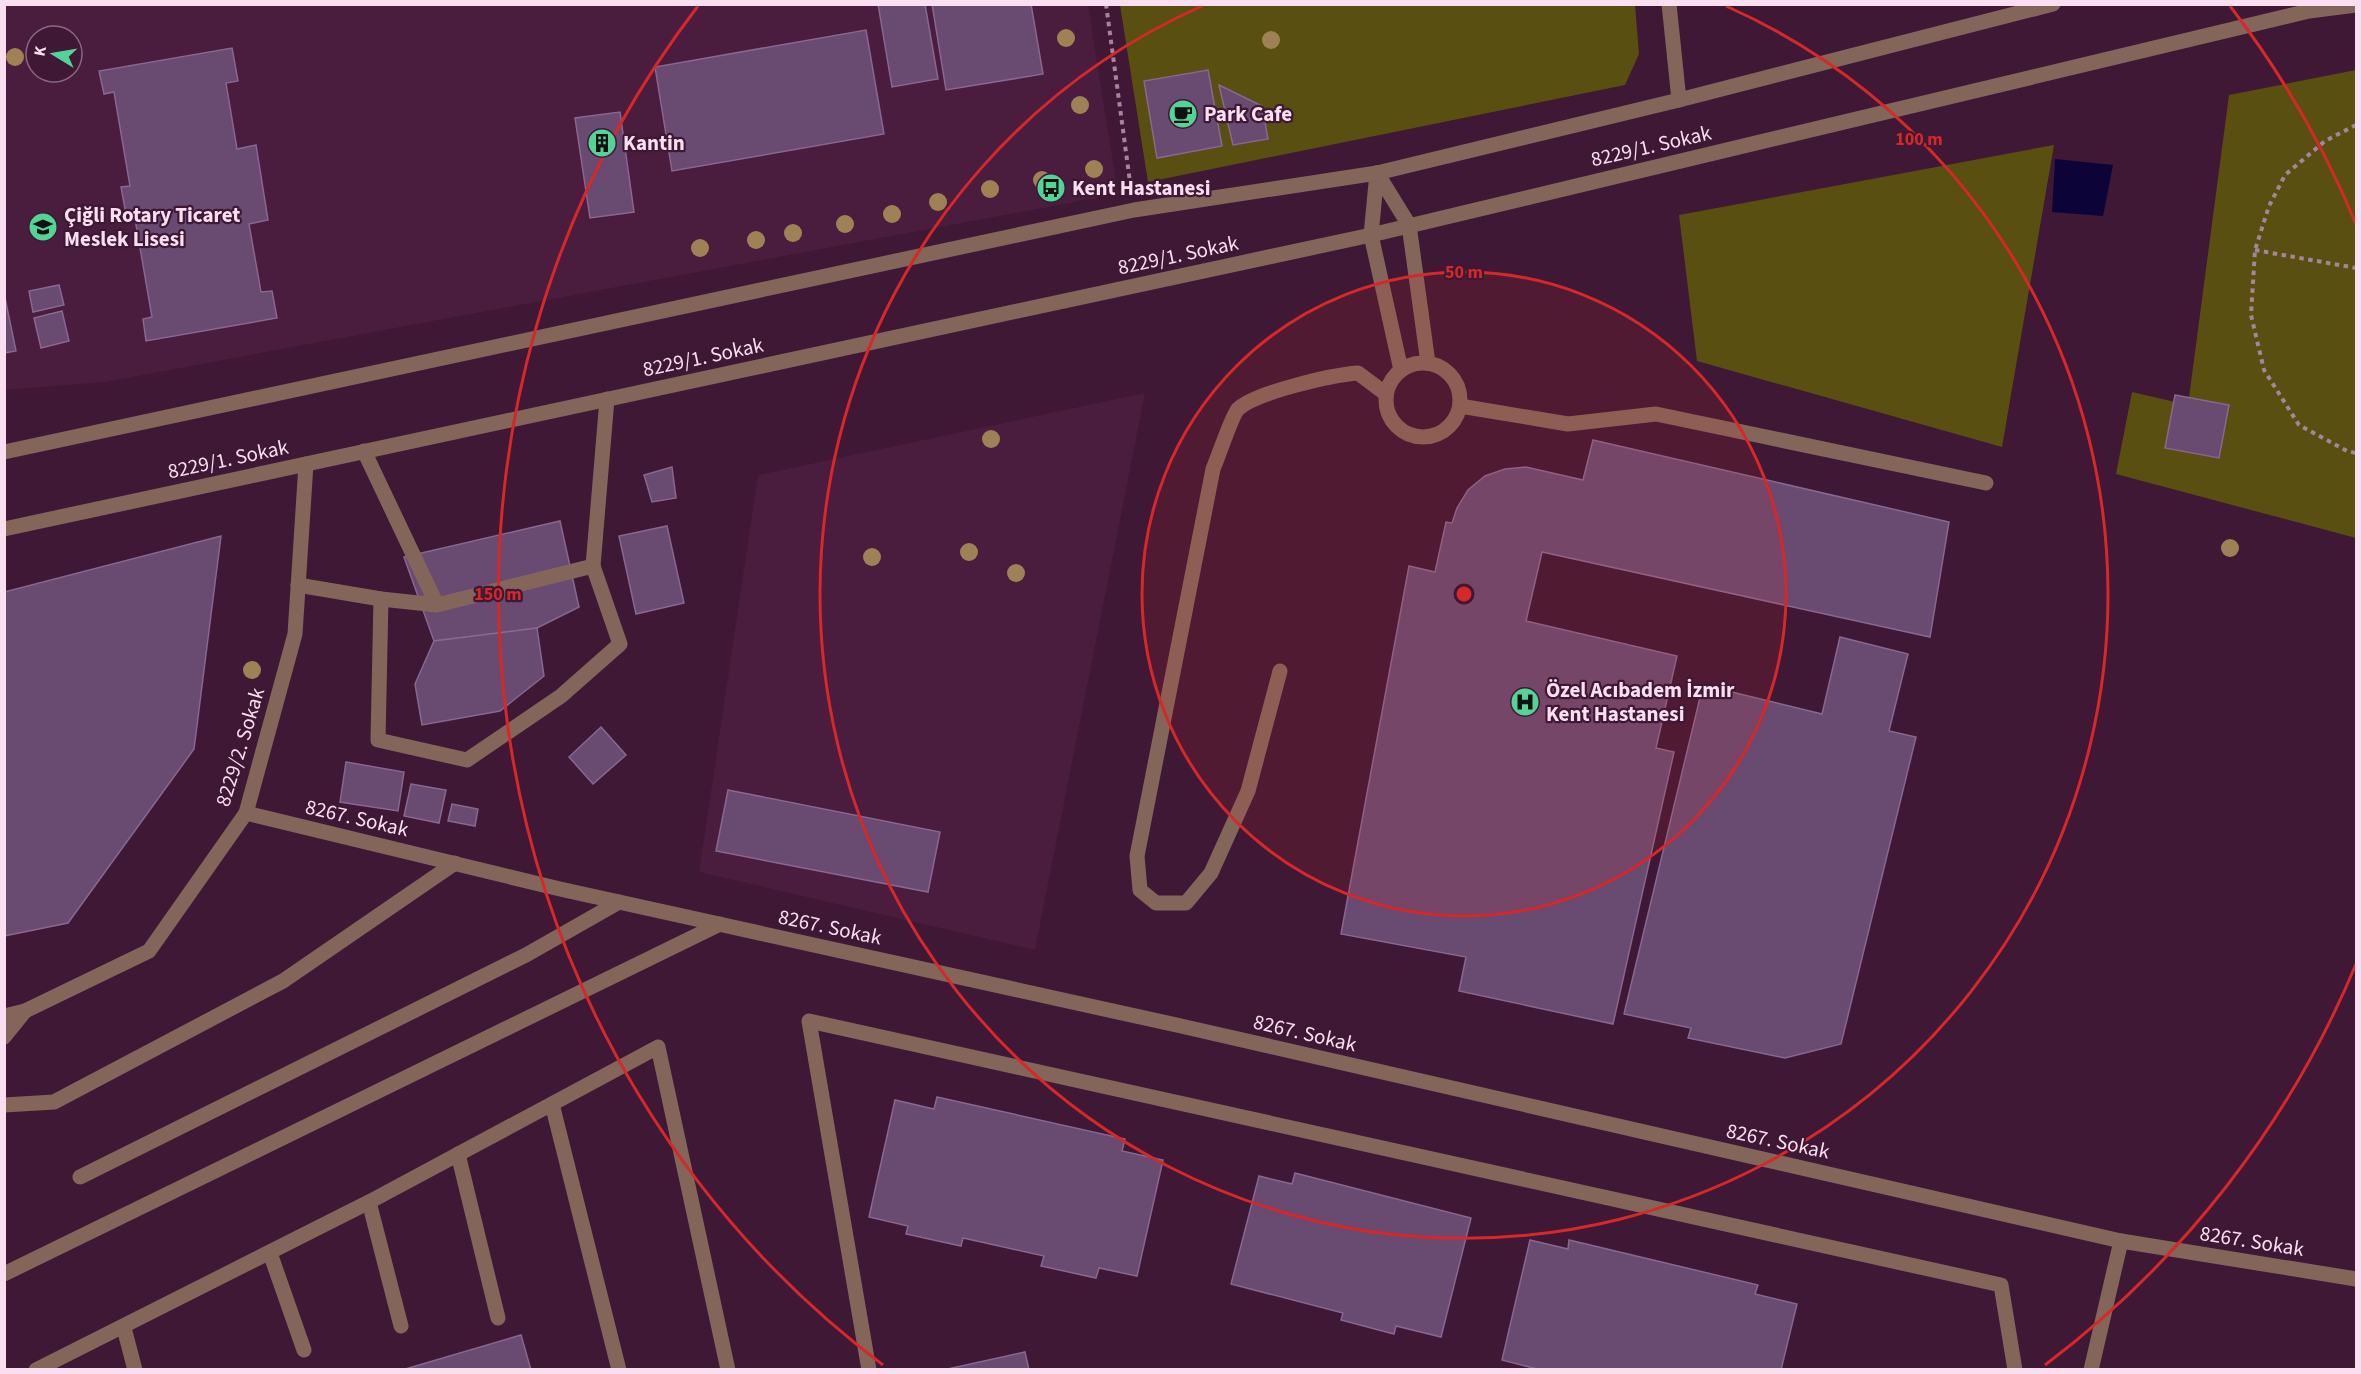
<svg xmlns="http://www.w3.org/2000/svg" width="2361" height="1374" font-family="'Source Sans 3',sans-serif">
<rect width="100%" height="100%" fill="#3e1834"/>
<g fill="#4a1c3d" fill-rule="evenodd">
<path d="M4 5H1088L1118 194 105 382 5 390ZM36 36H72V72H36Z"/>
<polygon points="1145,393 1035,950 699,872 758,475"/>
</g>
<g fill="#594f10">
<polygon points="1120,5 1635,5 1639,54 1625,85 1148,182"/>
<polygon points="2356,70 2356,538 2116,474 2132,392 2188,405 2229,95"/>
<polygon points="2054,145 2002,447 1697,361 1679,215"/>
</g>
<polygon fill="#0c0339" points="2055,159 2113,165 2103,216 2052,212"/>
<g fill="#694a71" stroke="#886790" stroke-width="1.5">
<polygon points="878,4 925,4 938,79 892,87"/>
<polygon points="932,4 1031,4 1043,74 946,90"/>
<polygon points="866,30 884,134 672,171 655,67"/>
<polygon points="232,48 238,81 226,83 237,149 256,145 268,220 249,224 261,292 272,291 277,318 146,341 143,319 152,317 135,219 127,220 121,187 130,186 114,92 104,94 99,71"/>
<polygon points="1208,70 1222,146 1157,158 1144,81"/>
<polygon points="1219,85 1262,106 1268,139 1233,145"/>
<polygon points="620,112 634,212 590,218 575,118"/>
<polygon points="59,285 64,305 33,312 29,291"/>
<polygon points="4,293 16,351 4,353"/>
<polygon points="62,311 69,341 41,348 34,318"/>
<polygon points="2175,395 2229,405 2219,458 2165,448"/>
<polygon points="1593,440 1949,522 1930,637 1542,552 1526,621 1677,656 1656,748 1674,752 1613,1024 1459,991 1466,957 1341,934 1409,566 1435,572 1446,522 1452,523 1457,508 1468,490 1485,476 1505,469 1526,467 1583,480"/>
<polygon points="672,467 676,498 652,502 644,475"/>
<polygon points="560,521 579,607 537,628 434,641 404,557"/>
<polygon points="667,526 684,603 636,614 619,536"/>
<polygon points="221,536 194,749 68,923 4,936 4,592"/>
<polygon points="537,628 544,676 500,711 422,725 415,684 434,641"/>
<polygon points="1840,637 1908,654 1889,731 1916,737 1841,1044 1785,1058 1688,1038 1691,1028 1624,1014 1703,685 1822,714"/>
<polygon points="601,727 626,755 593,784 569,757"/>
<polygon points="346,762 404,772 398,811 340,802"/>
<polygon points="411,784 446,790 439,823 404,816"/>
<polygon points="728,790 940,832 928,892 716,851"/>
<polygon points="452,804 478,809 475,826 448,821"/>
<polygon points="937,1097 1125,1139 1122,1151 1163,1160 1137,1276 1099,1268 1096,1278 1041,1266 1044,1256 963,1238 961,1246 906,1234 908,1226 869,1217 895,1100 934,1109"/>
<polygon points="1295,1173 1471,1218 1441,1337 1396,1326 1394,1334 1341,1320 1343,1313 1231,1284 1259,1176 1292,1184"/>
<polygon points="1530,1240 1568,1249 1569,1240 1758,1285 1755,1294 1797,1304 1781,1370 1541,1370 1502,1360"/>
<polygon points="521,1335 531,1370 402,1370"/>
<polygon points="1025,1352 1029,1370 943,1370"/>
</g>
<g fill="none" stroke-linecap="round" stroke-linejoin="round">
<g stroke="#a4859b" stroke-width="4" stroke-dasharray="4.5 4.5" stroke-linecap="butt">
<polyline points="1106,4 1130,182"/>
<polyline points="2356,125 2325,141 2285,175 2269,206 2255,250 2251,315 2264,370 2299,425 2347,451 2356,453"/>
<polyline points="2255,250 2356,268"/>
</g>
<g stroke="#84655a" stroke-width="15">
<polyline points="1669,4 1679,100"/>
<polyline points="1377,173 1409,225 1428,363"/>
<polyline points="1377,173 1371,235 1401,370"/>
<circle cx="1423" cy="400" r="37"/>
<polyline points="1460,406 1568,424 1656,414 1986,483"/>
<polyline points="364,451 437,605"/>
<polyline points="4,452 1134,210 1377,173 1679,100 2053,4"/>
<polyline points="4,529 1371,235 2309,11 2356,5"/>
<polyline points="298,585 381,599 437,605 593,566 607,399"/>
<polyline points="381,599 378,740 467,760 561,696 620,644 593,566"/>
<path d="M1280 671 1248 791 1211 873 1186 903H1156L1140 890 1137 856 1213 469C1218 458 1232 415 1238 409 1257 392 1332 375 1358 373L1386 394"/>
<polyline points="246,813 560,889 1181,1026 2121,1241 2356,1279"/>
<polyline points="4,1016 25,1011 149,951 246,813 295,634 306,464"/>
<polyline points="4,1037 25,1011"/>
<polyline points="552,1104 619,1370"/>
<polyline points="4,1105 54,1102 283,981 455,863"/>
<polyline points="458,1154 498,1318"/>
<polyline points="80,1177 526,955 619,902"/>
<polyline points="369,1202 401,1326"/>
<polyline points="270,1253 304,1350"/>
<polyline points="4,1274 720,924"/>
<polyline points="124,1328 135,1370"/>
<polyline points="36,1370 369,1202 658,1047 728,1370"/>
<polyline points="869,1370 809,1021 2001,1285 2015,1370"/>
<polyline points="2091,1370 2121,1241"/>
</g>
</g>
<g fill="#9e8255">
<circle cx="1066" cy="38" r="9"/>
<circle cx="1271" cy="40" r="9"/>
<circle cx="15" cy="57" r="9"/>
<circle cx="1080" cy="105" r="9"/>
<circle cx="1094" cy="169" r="9"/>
<circle cx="1042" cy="180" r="9"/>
<circle cx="990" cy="189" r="9"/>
<circle cx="938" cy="202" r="9"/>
<circle cx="892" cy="214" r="9"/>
<circle cx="845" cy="224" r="9"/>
<circle cx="793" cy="233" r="9"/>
<circle cx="756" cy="240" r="9"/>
<circle cx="700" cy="248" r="9"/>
<circle cx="991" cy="439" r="9"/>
<circle cx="2230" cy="548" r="9"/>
<circle cx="969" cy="552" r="9"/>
<circle cx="872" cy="557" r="9"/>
<circle cx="1016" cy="573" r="9"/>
<circle cx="252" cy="670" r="9"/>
</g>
<circle cx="1464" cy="594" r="322" fill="#d62828" fill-opacity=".12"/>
<g fill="none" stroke="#d62828" stroke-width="3">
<circle cx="1464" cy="594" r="322"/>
<path d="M1726 6A644 644 0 1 1 1202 6"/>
<path d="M2356 964A966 966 0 0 1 2045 1365M883 1365A966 966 0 0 1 698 6M2230 6A966 966 0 0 1 2356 224"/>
</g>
<defs>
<g id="cafe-disc" transform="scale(1.5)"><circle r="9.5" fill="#54d396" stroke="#3e1834"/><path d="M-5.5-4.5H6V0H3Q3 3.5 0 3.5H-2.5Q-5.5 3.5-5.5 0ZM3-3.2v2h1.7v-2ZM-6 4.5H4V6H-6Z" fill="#111"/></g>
<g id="building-disc" transform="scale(1.5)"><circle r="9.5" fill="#54d396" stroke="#3e1834"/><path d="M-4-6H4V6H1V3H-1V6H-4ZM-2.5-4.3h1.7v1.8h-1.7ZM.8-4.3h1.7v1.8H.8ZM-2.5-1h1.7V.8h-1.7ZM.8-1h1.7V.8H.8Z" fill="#111"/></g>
<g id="bus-disc" transform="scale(1.5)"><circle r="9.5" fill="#54d396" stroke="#3e1834"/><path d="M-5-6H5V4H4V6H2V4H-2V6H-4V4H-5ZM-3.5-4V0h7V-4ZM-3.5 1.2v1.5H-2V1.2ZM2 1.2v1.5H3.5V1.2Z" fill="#111"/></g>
<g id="school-disc" transform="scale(1.5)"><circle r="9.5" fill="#54d396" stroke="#3e1834"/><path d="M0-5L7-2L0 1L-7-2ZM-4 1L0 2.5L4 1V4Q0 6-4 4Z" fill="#111"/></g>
<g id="hospital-disc" transform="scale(1.5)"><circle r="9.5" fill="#54d396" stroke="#3e1834"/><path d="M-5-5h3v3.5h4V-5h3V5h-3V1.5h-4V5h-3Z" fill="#111"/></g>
</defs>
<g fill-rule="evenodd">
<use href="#cafe-disc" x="1183" y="114"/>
<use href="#building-disc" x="602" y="143"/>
<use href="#bus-disc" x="1051" y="188"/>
<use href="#school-disc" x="43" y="227"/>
<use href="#hospital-disc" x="1525" y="702"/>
</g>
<g text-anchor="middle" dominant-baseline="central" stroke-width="4.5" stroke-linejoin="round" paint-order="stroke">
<g font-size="21" font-weight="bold" fill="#f9dff0" stroke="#3e1834" text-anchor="start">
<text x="1204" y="114">Park Cafe</text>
<text x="623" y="143">Kantin</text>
<text x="1072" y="188">Kent Hastanesi</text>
<text x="64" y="215">Çiğli Rotary Ticaret<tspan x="64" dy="24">Meslek Lisesi</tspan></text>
<text x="1546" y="690">Özel Acıbadem İzmir<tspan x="1546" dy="24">Kent Hastanesi</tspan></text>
</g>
<g font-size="21" fill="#f9dff0" stroke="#3e1834">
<text transform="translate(1651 146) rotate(-13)">8229/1. Sokak</text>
<text transform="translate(1178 255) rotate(-12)">8229/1. Sokak</text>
<text transform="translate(703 357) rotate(-12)">8229/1. Sokak</text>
<text transform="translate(228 459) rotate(-12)">8229/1. Sokak</text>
<text transform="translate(240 747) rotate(-73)">8229/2. Sokak</text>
<text transform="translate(357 818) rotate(13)">8267. Sokak</text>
<text transform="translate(830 927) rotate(12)">8267. Sokak</text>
<text transform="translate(1305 1033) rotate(13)">8267. Sokak</text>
<text transform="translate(1778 1141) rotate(12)">8267. Sokak</text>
<text transform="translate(2252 1241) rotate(9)">8267. Sokak</text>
</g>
</g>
<circle cx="1464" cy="594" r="9" fill="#d62828" stroke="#3e1834" stroke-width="3"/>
<g font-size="18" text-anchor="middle" font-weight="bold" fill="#d62828" stroke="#3e1834" stroke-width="4.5" stroke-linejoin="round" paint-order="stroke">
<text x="1919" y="145">100 m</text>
<text x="1464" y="278">50 m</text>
<text x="498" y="600">150 m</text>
</g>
<rect width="2361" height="1374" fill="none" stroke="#f9dff0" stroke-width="12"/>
<g transform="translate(54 54) rotate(281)"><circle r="28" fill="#3e1834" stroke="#89687f" stroke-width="1.5"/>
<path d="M0-4.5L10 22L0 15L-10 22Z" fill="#54d396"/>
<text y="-9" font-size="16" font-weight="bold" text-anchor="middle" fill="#f9dff0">K</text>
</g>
</svg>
